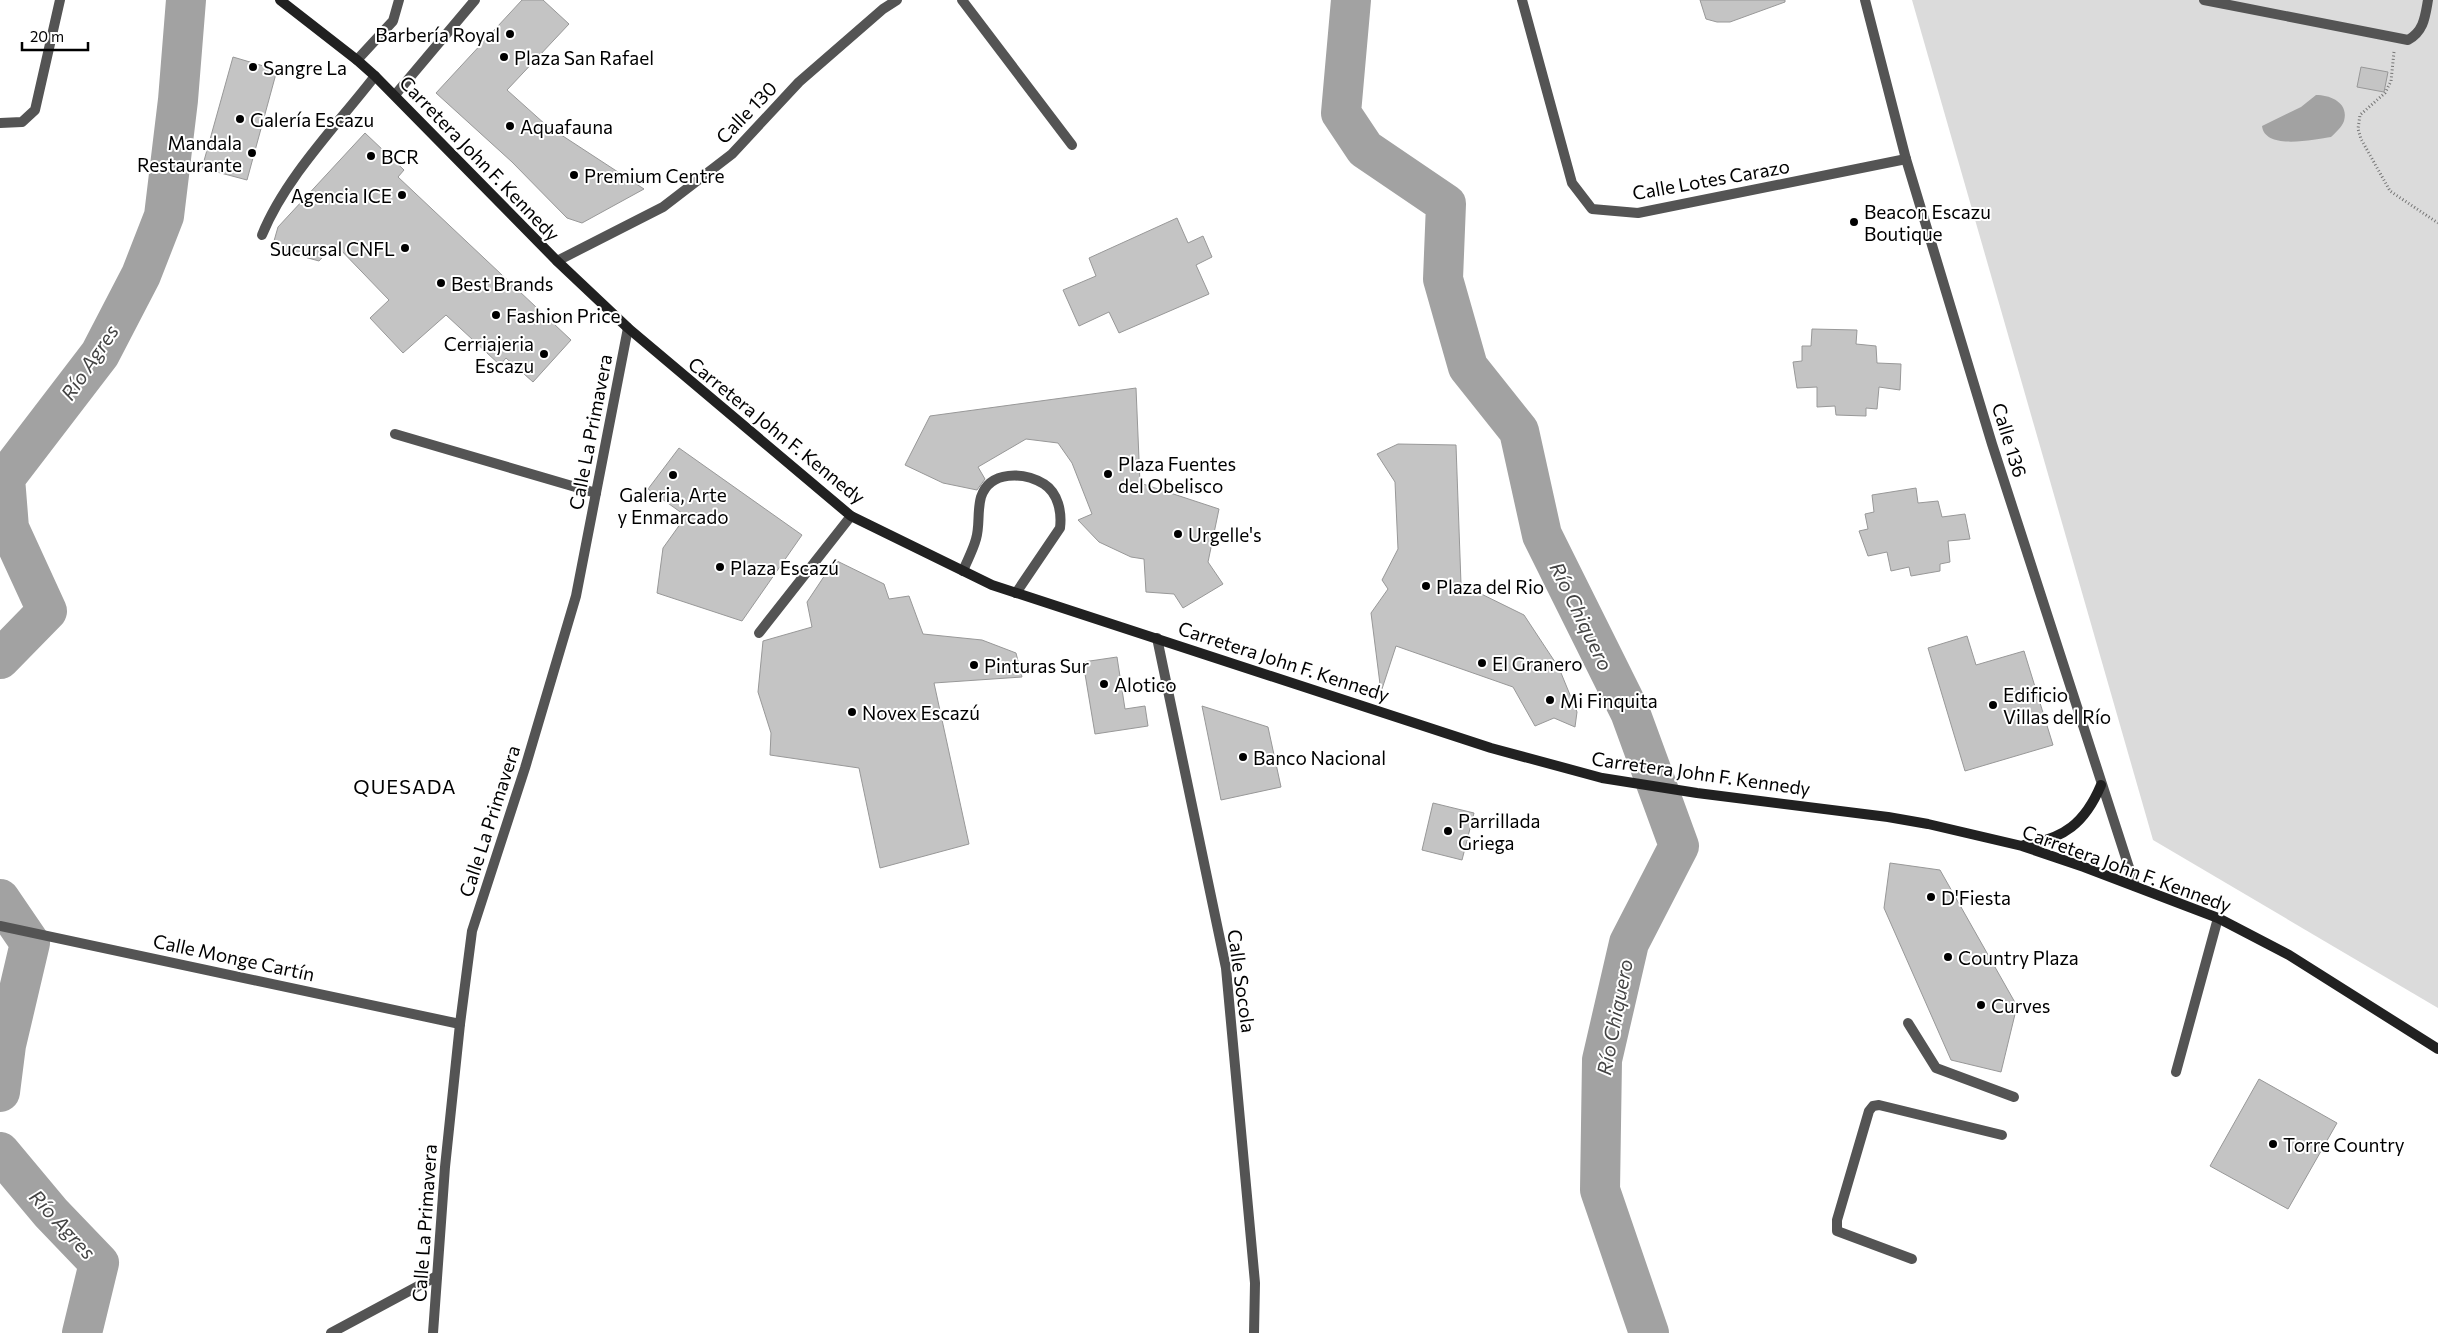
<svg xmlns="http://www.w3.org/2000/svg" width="2438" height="1333" font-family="Commissioner,sans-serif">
<rect width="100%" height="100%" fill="#fff"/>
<polygon fill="#dbdbdb" points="1912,0 2438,0 2438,1008 2153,840"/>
<path fill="#a2a2a2" d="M2316 95C2331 95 2349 103 2344 121 2342 127 2335 133 2331 137 2315 139 2265 151 2262 126L2301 107Z"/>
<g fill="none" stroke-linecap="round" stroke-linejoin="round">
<g stroke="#a2a2a2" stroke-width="40">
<polyline points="1351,0 1341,113 1365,149 1446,204 1443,279 1468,367 1519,431 1542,535 1630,712 1679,846 1629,943 1602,1060 1600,1190 1649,1333"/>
<polyline points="0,659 47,611 9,528 5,478 100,354 141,275 164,216 178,100 186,0"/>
<polyline points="0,899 30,943 6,1045 0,1092"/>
<polyline points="0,1152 51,1213 99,1263 82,1333"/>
</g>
</g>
<g fill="#c4c4c4" stroke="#989898">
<polygon points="522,0 543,0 569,24 507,90 546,125 644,189 582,223 567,218 512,162 436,93"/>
<polygon points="1700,0 1785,0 1785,2 1730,22 1717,22 1706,19"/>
<polygon points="233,57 277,70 247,180 202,168"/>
<polygon points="2361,67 2388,72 2384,92 2357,87"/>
<polygon points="365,133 404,170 398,177 571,340 533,382 506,358 500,365 446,315 403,353 370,318 389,300 335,244 319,261 272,248 278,227"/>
<polygon points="1177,218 1188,243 1203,236 1212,257 1196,265 1209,294 1119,333 1109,312 1079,326 1063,290 1096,276 1089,258"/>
<polygon points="1812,329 1857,330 1856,344 1876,346 1877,363 1901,364 1900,390 1879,387 1877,409 1866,408 1866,416 1836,415 1835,406 1817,407 1817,387 1797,388 1793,362 1802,361 1802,346 1811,346"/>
<polygon points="1136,388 1140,483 1219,509 1208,562 1223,584 1183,608 1174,594 1146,592 1144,559 1131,557 1099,542 1078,520 1092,514 1072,463 1058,443 1026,439 978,467 985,479 977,490 943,483 905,465 930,416"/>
<polygon points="1398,444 1456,445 1461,584 1524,615 1559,668 1577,712 1575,727 1554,718 1535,726 1513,687 1396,646 1381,692 1371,613 1388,589 1382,580 1398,549 1395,482 1377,454"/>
<polygon points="679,448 802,535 742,621 657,593 663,548 686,516 648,489"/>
<polygon points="1916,488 1918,503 1938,501 1942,517 1965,514 1970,539 1948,541 1950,562 1940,564 1940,571 1911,576 1909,567 1891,571 1887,552 1868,556 1859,531 1868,529 1865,514 1874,512 1872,495"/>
<polygon points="835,560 884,584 889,599 909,596 923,634 982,640 1016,653 1022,677 934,683 969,844 880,868 859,768 770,755 771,733 758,692 763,641 812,627 807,602"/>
<polygon points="1967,636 1976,665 2024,651 2053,745 1965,771 1928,648"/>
<polygon points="1117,657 1125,709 1145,706 1148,726 1095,734 1083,662"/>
<polygon points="1202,706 1268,727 1281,787 1221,800"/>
<polygon points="1433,803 1474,813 1462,860 1422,850"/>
<polygon points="1890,863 1940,870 2017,1006 2001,1072 1951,1060 1884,908"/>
<polygon points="2259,1079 2337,1123 2288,1209 2210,1166"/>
</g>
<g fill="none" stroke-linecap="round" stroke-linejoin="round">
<polyline stroke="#767676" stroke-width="3" stroke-dasharray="1 2.5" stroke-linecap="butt" points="2394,52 2391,81 2385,93 2360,115 2358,129 2361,139 2390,191 2438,223"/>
<g stroke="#545454" stroke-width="10">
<polyline points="962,0 1072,145"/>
<path d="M2204 0 2408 40C2424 31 2425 17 2428 0"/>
<polyline points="357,60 393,21 399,0"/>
<polyline points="395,95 475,0"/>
<polyline points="0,123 22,122 35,110 60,0"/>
<path d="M262 235C285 178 337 125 375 76"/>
<polyline points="395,434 596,493"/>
<path d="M963 571C967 561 973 550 976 539 980 526 977 511 981 497 990 470 1024 472 1044 484 1058 493 1062 512 1060 528L1016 593"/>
<polyline points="759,633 851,516"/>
<polyline points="1908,1023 1936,1068 2014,1097"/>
<polyline points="2176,1072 2218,918"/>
<polyline points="1912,1259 1837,1231 1837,1220 1869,1111 1873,1106 1879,1105 2002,1135"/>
<polyline points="331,1333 437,1276"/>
</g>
<g stroke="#545454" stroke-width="10">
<polyline points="1522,0 1572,183 1592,209 1638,213 1906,159"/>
<polyline points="1865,0 1906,159 1992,444 2135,886"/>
<polyline points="557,261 663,207 732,154 799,82 883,9 897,0"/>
<polyline points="1157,638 1226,968 1255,1283 1254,1333"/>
<polyline points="0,926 460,1024"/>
<polyline points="433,1333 445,1167 460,1024 472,931 525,768 576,596 628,328"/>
</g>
<g stroke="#212121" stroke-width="10">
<polyline points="280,0 357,60 375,76 557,261 628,328 851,516 992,585 1491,748 1602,778 1697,793 1888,817 1928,824 2022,846 2084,867 2218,918 2289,955 2438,1049"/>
<path d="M2024 845C2064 839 2085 823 2101 785"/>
</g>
</g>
<g fill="#000" stroke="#fff" stroke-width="2">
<circle cx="510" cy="34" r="5"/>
<circle cx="504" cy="57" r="5"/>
<circle cx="253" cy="67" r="5"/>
<circle cx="240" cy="119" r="5"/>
<circle cx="510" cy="126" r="5"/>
<circle cx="252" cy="153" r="5"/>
<circle cx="371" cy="156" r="5"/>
<circle cx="574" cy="175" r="5"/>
<circle cx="402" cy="195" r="5"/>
<circle cx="1854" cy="222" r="5"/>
<circle cx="405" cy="248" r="5"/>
<circle cx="441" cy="283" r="5"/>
<circle cx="496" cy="315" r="5"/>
<circle cx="544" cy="354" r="5"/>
<circle cx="1108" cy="474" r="5"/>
<circle cx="673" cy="475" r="5"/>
<circle cx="1178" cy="534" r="5"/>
<circle cx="720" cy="567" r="5"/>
<circle cx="1426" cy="586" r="5"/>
<circle cx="1482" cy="663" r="5"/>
<circle cx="974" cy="665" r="5"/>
<circle cx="1104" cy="684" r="5"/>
<circle cx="1550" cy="700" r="5"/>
<circle cx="1993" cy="705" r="5"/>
<circle cx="852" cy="712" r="5"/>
<circle cx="1243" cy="757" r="5"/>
<circle cx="1448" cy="831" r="5"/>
<circle cx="1931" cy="897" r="5"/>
<circle cx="1948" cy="957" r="5"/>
<circle cx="1981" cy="1005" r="5"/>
<circle cx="2273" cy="1144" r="5"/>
</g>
<g text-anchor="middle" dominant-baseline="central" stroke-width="4" stroke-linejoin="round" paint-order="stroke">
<g font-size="19" fill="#000" stroke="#fff" text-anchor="start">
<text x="500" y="34" text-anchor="end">Barbería Royal</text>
<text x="514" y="57">Plaza San Rafael</text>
<text x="263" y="67">Sangre La</text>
<text x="250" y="119">Galería Escazu</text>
<text x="520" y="126">Aquafauna</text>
<text x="242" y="142" text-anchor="end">Mandala<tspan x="242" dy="22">Restaurante</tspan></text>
<text x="381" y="156">BCR</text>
<text x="584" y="175">Premium Centre</text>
<text x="392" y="195" text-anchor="end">Agencia ICE</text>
<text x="1864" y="211">Beacon Escazu<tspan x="1864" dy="22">Boutique</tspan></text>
<text x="395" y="248" text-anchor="end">Sucursal CNFL</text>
<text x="451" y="283">Best Brands</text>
<text x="506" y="315">Fashion Price</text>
<text x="534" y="343" text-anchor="end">Cerriajeria<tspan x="534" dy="22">Escazu</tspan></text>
<text x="1118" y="463">Plaza Fuentes<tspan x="1118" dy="22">del Obelisco</tspan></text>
<text x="673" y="494" text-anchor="middle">Galeria, Arte<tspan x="673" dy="22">y Enmarcado</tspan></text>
<text x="1188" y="534">Urgelle's</text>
<text x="730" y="567">Plaza Escazú</text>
<text x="1436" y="586">Plaza del Rio</text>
<text x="1492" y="663">El Granero</text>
<text x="984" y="665">Pinturas Sur</text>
<text x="1114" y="684">Alotico</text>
<text x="2003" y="694">Edificio<tspan x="2003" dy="22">Villas del Río</tspan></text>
<text x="1560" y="700">Mi Finquita</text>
<text x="862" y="712">Novex Escazú</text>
<text x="1253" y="757">Banco Nacional</text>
<text x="1458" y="820">Parrillada<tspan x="1458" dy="22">Griega</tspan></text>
<text x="1941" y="897">D'Fiesta</text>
<text x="1958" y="957">Country Plaza</text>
<text x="1991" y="1005">Curves</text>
<text x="2283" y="1144">Torre Country</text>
</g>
<g font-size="19" fill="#000" stroke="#fff">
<text transform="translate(746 112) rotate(-46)">Calle 130</text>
<text transform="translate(480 158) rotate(46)">Carretera John F. Kennedy</text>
<text transform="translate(1711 179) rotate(-10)">Calle Lotes Carazo</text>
<text transform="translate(777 430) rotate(39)">Carretera John F. Kennedy</text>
<text transform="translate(590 432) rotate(-79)">Calle La Primavera</text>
<text transform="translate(2010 440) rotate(73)">Calle 136</text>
<text transform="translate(1284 661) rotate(18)">Carretera John F. Kennedy</text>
<text transform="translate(1701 773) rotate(8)">Carretera John F. Kennedy</text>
<text transform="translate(489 821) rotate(-72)">Calle La Primavera</text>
<text transform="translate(2127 868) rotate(20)">Carretera John F. Kennedy</text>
<text transform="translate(234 957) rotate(12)">Calle Monge Cartín</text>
<text transform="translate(1242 981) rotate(82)">Calle Socola</text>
<text transform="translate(424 1223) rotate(-86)">Calle La Primavera</text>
</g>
<g font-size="20" font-style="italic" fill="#434343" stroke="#fff">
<text transform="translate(89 362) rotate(-56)">Río Agres</text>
<text transform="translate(1582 616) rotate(64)">Río Chiquero</text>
<text transform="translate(1614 1017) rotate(-79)">Río Chiquero</text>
<text transform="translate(63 1224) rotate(47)">Río Agres</text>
</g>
<g font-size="20" letter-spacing="1" fill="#000" stroke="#fff">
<text x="405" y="786">QUESADA</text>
</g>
</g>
<path d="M22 42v8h66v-8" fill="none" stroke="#000000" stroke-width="2.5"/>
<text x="30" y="42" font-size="15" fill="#000000" stroke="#ffffff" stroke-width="4" paint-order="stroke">20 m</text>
</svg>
